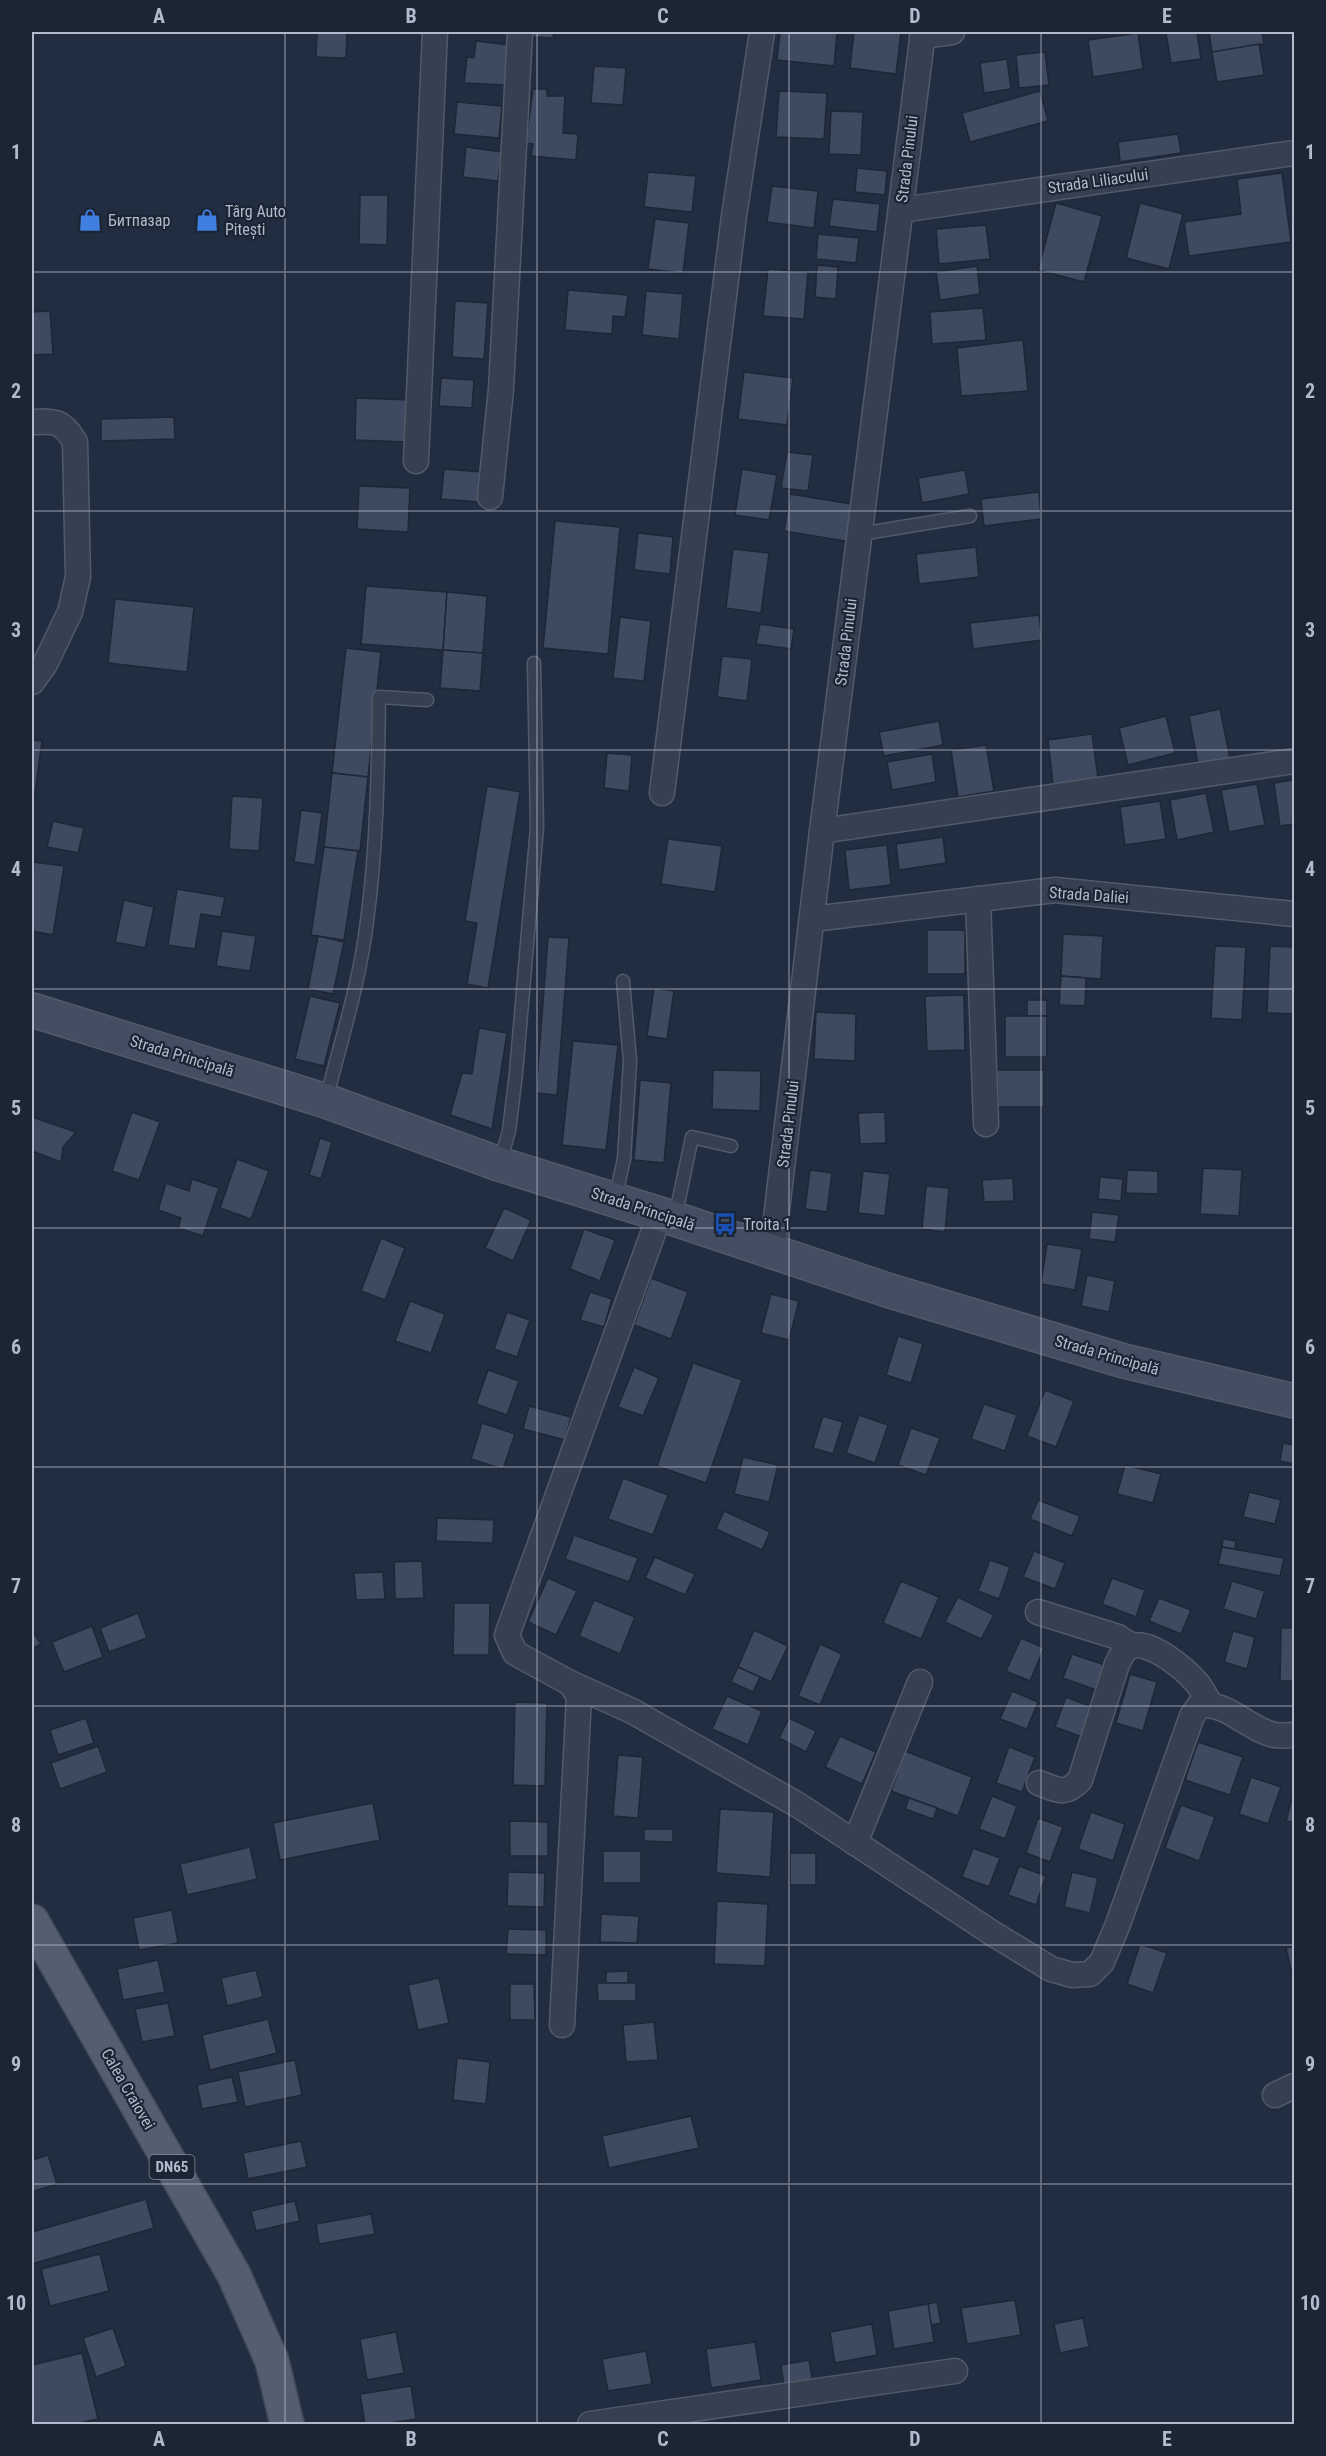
<svg xmlns="http://www.w3.org/2000/svg" width="1326" height="2456" font-family="'Roboto Condensed',sans-serif">
<rect width="100%" height="100%" fill="#212d40"/>
<g fill="#3d4a60" stroke="#1d2736" stroke-width="1.5">
<polygon points="317,32 347,32 346,58 316,57"/>
<polygon points="532,32 554,32 553,38 532,37"/>
<polygon points="780,32 837,32 834,66 777,60"/>
<polygon points="854,32 901,32 896,74 850,68"/>
<polygon points="1177,32 1197,32 1201,59 1171,63 1166,33"/>
<polygon points="1209,32 1262,32 1264,44 1212,52"/>
<polygon points="1138,33 1143,69 1093,77 1088,40"/>
<polygon points="476,41 510,45 505,85 464,83 467,57 474,58"/>
<polygon points="1259,44 1264,75 1217,82 1212,52"/>
<polygon points="1045,52 1049,85 1019,88 1016,55"/>
<polygon points="1007,59 1011,89 984,93 980,63"/>
<polygon points="594,66 626,68 623,105 591,103"/>
<polygon points="533,89 547,89 547,96 565,96 563,133 578,134 576,160 531,156 533,144 526,143"/>
<polygon points="779,91 827,93 824,139 776,137"/>
<polygon points="1040,91 1048,121 970,142 962,113"/>
<polygon points="457,102 502,106 499,138 454,134"/>
<polygon points="831,111 863,112 861,155 829,154"/>
<polygon points="1178,134 1181,153 1120,162 1118,142"/>
<polygon points="466,147 502,152 498,181 463,177"/>
<polygon points="857,168 887,171 885,195 855,192"/>
<polygon points="648,172 696,176 692,212 644,207"/>
<polygon points="1282,173 1291,242 1189,256 1184,222 1241,214 1237,179"/>
<polygon points="772,186 818,191 814,228 767,222"/>
<polygon points="360,195 388,195 387,245 359,244"/>
<polygon points="833,199 880,204 877,232 829,226"/>
<polygon points="1056,203 1102,216 1084,282 1038,270"/>
<polygon points="1140,203 1183,214 1169,269 1126,258"/>
<polygon points="655,219 689,223 683,273 648,269"/>
<polygon points="986,225 990,259 939,264 936,229"/>
<polygon points="818,234 859,238 856,263 816,259"/>
<polygon points="817,265 838,267 836,299 815,297"/>
<polygon points="977,266 980,294 940,300 936,272"/>
<polygon points="768,269 808,272 804,319 763,316"/>
<polygon points="568,290 628,295 625,317 613,316 612,334 565,330"/>
<polygon points="646,291 683,294 679,339 642,335"/>
<polygon points="455,301 488,303 484,359 452,357"/>
<polygon points="983,308 986,340 932,344 930,312"/>
<polygon points="50,311 53,354 32,355 32,312"/>
<polygon points="1023,340 1028,391 961,396 957,348"/>
<polygon points="744,372 793,378 787,425 738,419"/>
<polygon points="441,378 474,380 472,408 439,406"/>
<polygon points="356,398 411,400 409,442 355,440"/>
<polygon points="174,417 175,439 101,441 101,419"/>
<polygon points="787,452 813,455 808,491 781,488"/>
<polygon points="444,469 482,472 479,502 441,499"/>
<polygon points="742,469 777,475 769,520 735,515"/>
<polygon points="965,470 969,494 922,503 918,478"/>
<polygon points="359,486 410,488 408,532 357,529"/>
<polygon points="1039,492 1041,519 984,526 981,499"/>
<polygon points="790,494 857,505 851,542 784,531"/>
<polygon points="555,521 620,527 608,654 543,648"/>
<polygon points="638,533 673,537 670,574 634,570"/>
<polygon points="976,547 979,577 919,584 916,554"/>
<polygon points="733,549 769,553 761,613 726,608"/>
<polygon points="366,586 447,592 443,650 361,644"/>
<polygon points="447,592 487,596 483,653 443,650"/>
<polygon points="115,599 194,607 187,672 108,663"/>
<polygon points="1039,615 1042,640 973,649 970,623"/>
<polygon points="620,617 651,621 644,681 613,678"/>
<polygon points="760,624 794,629 791,649 756,644"/>
<polygon points="346,648 381,652 368,777 332,773"/>
<polygon points="443,650 483,653 480,691 440,688"/>
<polygon points="722,656 752,659 747,701 717,697"/>
<polygon points="1220,709 1230,758 1198,764 1189,716"/>
<polygon points="1166,716 1175,753 1128,765 1119,728"/>
<polygon points="939,721 943,745 884,756 879,732"/>
<polygon points="1092,734 1098,778 1053,784 1048,740"/>
<polygon points="32,740 42,741 32,816"/>
<polygon points="986,745 994,791 958,797 951,750"/>
<polygon points="607,753 632,755 629,791 604,788"/>
<polygon points="932,754 936,782 892,790 887,762"/>
<polygon points="332,773 368,777 360,851 324,847"/>
<polygon points="1294,780 1294,824 1280,826 1274,783"/>
<polygon points="1257,784 1265,825 1229,832 1221,790"/>
<polygon points="487,786 520,792 488,988 467,984 477,923 465,921"/>
<polygon points="1206,793 1214,832 1177,840 1170,800"/>
<polygon points="232,796 263,798 259,851 229,849"/>
<polygon points="1160,801 1166,839 1125,845 1120,807"/>
<polygon points="301,810 322,813 315,865 294,862"/>
<polygon points="53,821 84,828 78,853 47,847"/>
<polygon points="943,837 946,863 899,870 896,844"/>
<polygon points="668,839 722,846 715,892 661,884"/>
<polygon points="887,845 891,885 849,890 845,850"/>
<polygon points="324,847 358,851 344,940 311,935"/>
<polygon points="34,862 64,866 53,935 32,931 32,878"/>
<polygon points="177,889 225,897 221,917 201,914 195,949 168,945"/>
<polygon points="124,900 154,907 145,948 115,942"/>
<rect x="927" y="930" width="38" height="44"/>
<polygon points="222,931 256,936 250,971 216,966"/>
<polygon points="1063,934 1103,936 1101,979 1061,976"/>
<polygon points="318,936 344,942 333,994 308,989"/>
<polygon points="548,937 569,938 557,1095 536,1093"/>
<polygon points="1215,946 1246,947 1242,1020 1211,1018"/>
<polygon points="1270,946 1294,947 1294,1014 1267,1013"/>
<polygon points="1061,976 1086,978 1085,1006 1059,1005"/>
<polygon points="654,988 674,991 667,1039 647,1036"/>
<polygon points="964,995 965,1050 927,1051 925,996"/>
<polygon points="310,996 340,1003 324,1066 295,1059"/>
<rect x="1027" y="1000" width="20" height="16"/>
<polygon points="816,1012 856,1014 855,1061 814,1059"/>
<rect x="1005" y="1016" width="42" height="41"/>
<polygon points="479,1028 507,1033 492,1129 450,1115 462,1073 472,1074"/>
<polygon points="573,1041 618,1045 606,1150 562,1145"/>
<polygon points="713,1070 761,1071 760,1111 712,1109"/>
<polygon points="997,1070 1044,1070 1044,1107 998,1107"/>
<polygon points="640,1080 671,1083 664,1163 634,1160"/>
<polygon points="132,1112 160,1122 139,1180 112,1171"/>
<polygon points="885,1112 886,1143 860,1144 858,1113"/>
<polygon points="32,1117 76,1132 63,1147 61,1162 32,1151"/>
<polygon points="320,1138 332,1142 321,1179 309,1175"/>
<polygon points="237,1159 269,1171 251,1219 220,1208"/>
<polygon points="1203,1168 1242,1170 1239,1216 1200,1214"/>
<polygon points="810,1170 832,1173 827,1212 805,1209"/>
<polygon points="1127,1170 1158,1171 1158,1194 1126,1193"/>
<polygon points="863,1171 890,1174 885,1216 858,1213"/>
<polygon points="1100,1177 1123,1179 1121,1201 1098,1199"/>
<polygon points="1013,1178 1014,1201 984,1202 982,1180"/>
<polygon points="192,1179 219,1188 203,1236 178,1228 181,1218 158,1210 166,1183 189,1191"/>
<polygon points="926,1186 949,1188 945,1232 922,1229"/>
<polygon points="504,1208 531,1220 513,1261 485,1248"/>
<polygon points="1092,1212 1119,1215 1115,1242 1089,1239"/>
<polygon points="584,1229 615,1240 600,1281 570,1269"/>
<polygon points="381,1238 405,1248 385,1300 361,1291"/>
<polygon points="1047,1244 1082,1249 1075,1290 1041,1284"/>
<polygon points="1087,1275 1115,1281 1109,1312 1081,1306"/>
<polygon points="651,1278 688,1292 671,1339 634,1325"/>
<polygon points="590,1292 612,1299 604,1327 580,1320"/>
<polygon points="771,1294 799,1301 789,1340 761,1333"/>
<polygon points="410,1301 445,1314 431,1353 395,1341"/>
<polygon points="507,1312 530,1320 517,1357 494,1349"/>
<polygon points="898,1336 923,1344 911,1383 886,1375"/>
<polygon points="693,1363 742,1380 706,1483 657,1466"/>
<polygon points="634,1367 659,1378 643,1416 618,1407"/>
<polygon points="488,1370 519,1381 507,1415 476,1404"/>
<polygon points="1045,1390 1074,1401 1056,1447 1027,1436"/>
<polygon points="984,1404 1017,1415 1005,1451 971,1439"/>
<polygon points="529,1406 571,1417 565,1440 523,1429"/>
<polygon points="859,1415 888,1425 875,1463 846,1453"/>
<polygon points="823,1416 843,1422 833,1454 813,1448"/>
<polygon points="482,1423 515,1434 503,1469 471,1459"/>
<polygon points="911,1428 940,1438 926,1475 898,1465"/>
<polygon points="1283,1443 1294,1445 1294,1464 1280,1461"/>
<polygon points="743,1457 778,1465 769,1502 734,1494"/>
<polygon points="1125,1465 1161,1474 1153,1503 1117,1494"/>
<polygon points="623,1478 668,1495 653,1535 608,1519"/>
<polygon points="1249,1492 1281,1500 1275,1524 1243,1517"/>
<polygon points="1038,1500 1080,1516 1072,1536 1030,1519"/>
<polygon points="724,1511 770,1532 762,1550 716,1529"/>
<polygon points="437,1518 494,1520 493,1543 436,1541"/>
<polygon points="574,1535 638,1558 629,1582 565,1559"/>
<polygon points="1223,1539 1236,1541 1235,1549 1222,1547"/>
<polygon points="1222,1547 1284,1558 1280,1576 1218,1564"/>
<polygon points="1034,1551 1065,1563 1055,1589 1023,1577"/>
<polygon points="655,1557 695,1574 685,1595 645,1578"/>
<polygon points="990,1560 1010,1567 999,1599 978,1591"/>
<polygon points="422,1561 424,1598 395,1599 394,1562"/>
<polygon points="383,1572 385,1599 356,1600 354,1573"/>
<polygon points="548,1578 577,1591 556,1635 528,1622"/>
<polygon points="1112,1578 1145,1590 1136,1617 1102,1604"/>
<polygon points="901,1581 939,1597 921,1639 883,1623"/>
<polygon points="1232,1581 1265,1591 1256,1619 1223,1609"/>
<polygon points="958,1597 994,1615 981,1639 945,1622"/>
<polygon points="1159,1598 1191,1610 1181,1634 1149,1621"/>
<polygon points="594,1600 635,1617 620,1654 579,1636"/>
<polygon points="454,1603 490,1603 489,1655 453,1655"/>
<polygon points="138,1613 147,1638 109,1652 100,1628"/>
<polygon points="92,1626 103,1657 64,1672 52,1642"/>
<polygon points="1281,1628 1294,1628 1294,1681 1280,1681"/>
<polygon points="32,1630 41,1644 32,1649"/>
<polygon points="754,1630 788,1646 771,1682 738,1667"/>
<polygon points="1233,1631 1255,1637 1247,1669 1224,1662"/>
<polygon points="1021,1638 1044,1648 1030,1681 1006,1671"/>
<polygon points="820,1644 842,1654 820,1705 798,1696"/>
<polygon points="1072,1654 1105,1665 1096,1690 1063,1678"/>
<polygon points="738,1667 760,1677 753,1692 731,1682"/>
<polygon points="1130,1674 1157,1682 1143,1731 1116,1723"/>
<polygon points="1012,1691 1038,1702 1027,1729 1000,1719"/>
<polygon points="727,1696 762,1711 748,1745 712,1729"/>
<polygon points="1066,1697 1092,1707 1082,1737 1055,1727"/>
<polygon points="515,1702 547,1703 545,1786 513,1785"/>
<polygon points="86,1718 94,1743 58,1755 50,1730"/>
<polygon points="789,1718 816,1731 806,1752 779,1738"/>
<polygon points="840,1736 876,1752 862,1784 825,1767"/>
<polygon points="1198,1742 1243,1757 1230,1795 1185,1780"/>
<polygon points="98,1746 107,1772 60,1789 51,1763"/>
<polygon points="1009,1747 1035,1757 1022,1792 996,1783"/>
<polygon points="905,1751 972,1777 958,1816 891,1791"/>
<polygon points="618,1755 643,1757 638,1818 613,1816"/>
<polygon points="1251,1777 1281,1787 1268,1824 1239,1814"/>
<polygon points="1294,1791 1294,1823 1286,1821"/>
<polygon points="992,1796 1017,1806 1005,1839 979,1829"/>
<polygon points="909,1798 937,1808 933,1819 905,1809"/>
<polygon points="373,1803 380,1840 280,1860 273,1823"/>
<polygon points="1181,1805 1215,1817 1199,1861 1165,1848"/>
<polygon points="720,1809 774,1812 770,1877 716,1873"/>
<polygon points="1091,1812 1125,1824 1113,1861 1078,1849"/>
<polygon points="1038,1818 1063,1827 1050,1862 1026,1853"/>
<polygon points="510,1821 548,1822 548,1856 510,1856"/>
<polygon points="644,1829 673,1829 673,1842 644,1841"/>
<polygon points="250,1847 257,1879 187,1895 180,1864"/>
<polygon points="973,1848 1000,1858 989,1887 962,1877"/>
<rect x="603" y="1851" width="38" height="32"/>
<rect x="790" y="1853" width="26" height="32"/>
<polygon points="1019,1866 1046,1876 1036,1905 1008,1895"/>
<polygon points="508,1872 545,1873 544,1907 507,1906"/>
<polygon points="1072,1872 1098,1878 1090,1913 1064,1907"/>
<polygon points="717,1901 768,1904 765,1966 714,1964"/>
<polygon points="172,1910 178,1943 139,1950 133,1918"/>
<polygon points="601,1914 639,1916 637,1943 600,1942"/>
<polygon points="508,1929 546,1930 546,1955 506,1954"/>
<polygon points="1140,1944 1167,1953 1153,1993 1127,1984"/>
<polygon points="1294,1946 1294,1978 1293,1978 1286,1948"/>
<polygon points="158,1960 165,1992 123,2000 117,1969"/>
<polygon points="256,1970 263,1997 227,2006 221,1978"/>
<polygon points="628,1971 628,1983 606,1983 606,1972"/>
<polygon points="439,1978 449,2023 418,2030 408,1985"/>
<polygon points="597,1983 636,1983 636,2001 598,2001"/>
<polygon points="510,1984 534,1984 535,2020 510,2020"/>
<polygon points="168,2003 175,2036 142,2042 135,2009"/>
<polygon points="268,2019 277,2053 210,2070 202,2035"/>
<polygon points="654,2022 658,2060 626,2062 623,2025"/>
<polygon points="457,2058 490,2062 486,2104 453,2100"/>
<polygon points="295,2060 302,2095 245,2107 238,2072"/>
<polygon points="232,2077 238,2102 202,2109 197,2085"/>
<polygon points="691,2116 699,2148 609,2168 602,2136"/>
<polygon points="301,2141 307,2167 248,2179 243,2153"/>
<polygon points="48,2155 57,2184 32,2192 32,2160"/>
<polygon points="146,2199 154,2228 32,2264 32,2232"/>
<polygon points="295,2201 300,2221 256,2231 251,2211"/>
<polygon points="371,2214 375,2234 319,2244 316,2224"/>
<polygon points="100,2254 109,2291 50,2306 41,2269"/>
<polygon points="1015,2300 1021,2335 967,2344 961,2308"/>
<polygon points="937,2302 941,2323 931,2325 928,2304"/>
<polygon points="928,2304 934,2342 894,2349 888,2311"/>
<polygon points="1083,2318 1089,2347 1060,2353 1054,2324"/>
<polygon points="872,2324 877,2355 835,2363 830,2332"/>
<polygon points="113,2328 126,2366 96,2377 83,2338"/>
<polygon points="396,2332 404,2373 367,2380 360,2339"/>
<polygon points="755,2342 761,2380 711,2388 706,2349"/>
<polygon points="646,2351 652,2384 608,2391 602,2359"/>
<polygon points="82,2353 98,2419 74,2424 32,2424 32,2365"/>
<polygon points="809,2360 813,2383 784,2387 781,2365"/>
<polygon points="411,2386 416,2419 384,2424 365,2424 360,2394"/>
</g>
<g fill="none" stroke-linecap="round" stroke-linejoin="round">
<g stroke="#515a6a" stroke-width="15">
<g id="lane">
<polyline points="860,534 970,516"/>
<path d="M326 1100C341 1041 360 981 367 921 377 847 378 772 379 697L427 700"/>
<polyline points="500,1162 509,1131 516,1073 537,827 534,663"/>
<polyline points="615,1199 624,1159 630,1061 623,981"/>
<polyline points="675,1218 692,1137 731,1146"/>
</g>
</g>
<g stroke="#515a6a" stroke-width="27">
<g id="street">
<polyline points="922,36 952,32"/>
<polyline points="901,210 1294,153"/>
<path d="M32 422C55 421 62 420 75 442L78 577 70 612 45 664 32 682"/>
<polyline points="416,461 435,32"/>
<polyline points="490,497 501,389 520,32"/>
<polyline points="662,793 734,216 762,32"/>
<polyline points="822,831 1294,761"/>
<polyline points="978,899 986,1124"/>
<polyline points="813,919 1055,890 1294,914"/>
<polyline points="772,1252 822,831 923,32"/>
<polyline points="1038,1612 1118,1637 1132,1646"/>
<path d="M570 1683 632 1711 798 1805 992 1933 1051 1969 1072 1975 1090 1974 1102 1962 1118 1924 1192 1716 1199 1706C1226 1700 1248 1730 1275 1735 1281 1736 1288 1735 1294 1735"/>
<path d="M1039 1783C1058 1790 1065 1796 1080 1780L1117 1664C1121 1657 1124 1648 1132 1646 1151 1640 1186 1670 1197 1683 1202 1689 1206 1697 1210 1704"/>
<polyline points="855,1843 920,1682"/>
<polyline points="562,2025 579,1696 570,1683 515,1653 507,1635 660,1214"/>
<polyline points="1275,2095 1294,2086"/>
<polyline points="590,2424 955,2371"/>
</g>
</g>
<g stroke="#515a6a" stroke-width="36">
<polyline id="secondary" points="32,1010 326,1101 499,1164 660,1214 887,1290 1124,1361 1294,1401"/>
</g>
<g stroke="#3f4958" stroke-width="36">
<polyline id="primary" points="32,1921 234,2275 272,2361 287,2424"/>
</g>
<use href="#lane" stroke="#364050" stroke-width="12"/>
<use href="#street" stroke="#364050" stroke-width="24"/>
<use href="#secondary" stroke="#434e63" stroke-width="33"/>
<use href="#primary" stroke="#535e70" stroke-width="33"/>
</g>
<path fill="none" stroke="#b2bacb" stroke-width="1.5" stroke-opacity="0.55" d="M285 32V2424M537 32V2424M789 32V2424M1041 32V2424M32 272H1294M32 511H1294M32 750H1294M32 989H1294M32 1228H1294M32 1467H1294M32 1706H1294M32 1945H1294M32 2184H1294"/>
<defs>
<g id="shop-bare" transform="scale(1.8)"><path d="M-5-2.5h2.3a2.7 3.5 0 0 1 5.4 0H5L5.5 6h-11ZM-1.5-2.5h3a1.5 2.3 0 0 0-3 0Z" fill="#3f7fe0" stroke="#1b2534" stroke-width="2.5" paint-order="stroke"/></g>
<g id="bus-bare" transform="scale(1.8)"><path d="M-5-6H5V4H4V6H2V4H-2V6H-4V4H-5ZM-3.5-4V0h7V-4ZM-3.5 1.2v1.5H-2V1.2ZM2 1.2v1.5H3.5V1.2Z" fill="#1a4fb4" stroke="#1b2534" stroke-width="2.5" paint-order="stroke"/></g>
</defs>
<g fill-rule="evenodd">
<use href="#shop-bare" x="90" y="220"/>
<use href="#shop-bare" x="207" y="220"/>
<use href="#bus-bare" x="725" y="1224"/>
</g>
<g text-anchor="middle" dominant-baseline="central" stroke-width="4.5" stroke-linejoin="round" paint-order="stroke">
<rect fill="#1b2534" stroke="#858d9e" stroke-width="1.5" x="149.5" y="2155" width="45" height="24" rx="4.5"/>
<g font-size="15" font-weight="bold" fill="#b2bacb">
<text x="172" y="2167">DN65</text>
</g>
<g font-size="16" fill="#b2bacb" stroke="#1b2534">
<text transform="translate(907 159) rotate(-83)">Strada Pinului</text>
<text transform="translate(1098 181) rotate(-8)">Strada Liliacului</text>
<text transform="translate(846 642) rotate(-83)">Strada Pinului</text>
<text transform="translate(1089 895) rotate(4)">Strada Daliei</text>
<text transform="translate(182 1056) rotate(17)">Strada Principală</text>
<text transform="translate(788 1124) rotate(-83)">Strada Pinului</text>
<text transform="translate(643 1209) rotate(18)">Strada Principală</text>
<text transform="translate(1107 1355) rotate(16)">Strada Principală</text>
<text transform="translate(128 2089) rotate(60)">Calea Craiovei</text>
</g>
<g font-size="16" fill="#b2bacb" stroke="#1b2534" text-anchor="start">
<text x="225" y="211">Târg Auto<tspan x="225" dy="18">Pitești</tspan></text>
<text x="108" y="220">Битпазар</text>
<text x="743" y="1224">Troita 1</text>
</g>
</g>
<rect width="1326" height="2456" fill="none" stroke="#1b2534" stroke-width="66"/>
<rect x="33" y="33" width="1260" height="2390" fill="none" stroke="#b2bacb" stroke-width="2"/>
<g font-size="20" text-anchor="middle" font-weight="bold" fill="#b2bacb">
<text x="159" y="23">A</text>
<text x="411" y="23">B</text>
<text x="663" y="23">C</text>
<text x="915" y="23">D</text>
<text x="1167" y="23">E</text>
<text x="16" y="159">1</text>
<text x="1310" y="159">1</text>
<text x="16" y="398">2</text>
<text x="1310" y="398">2</text>
<text x="16" y="637">3</text>
<text x="1310" y="637">3</text>
<text x="16" y="876">4</text>
<text x="1310" y="876">4</text>
<text x="16" y="1115">5</text>
<text x="1310" y="1115">5</text>
<text x="16" y="1354">6</text>
<text x="1310" y="1354">6</text>
<text x="16" y="1593">7</text>
<text x="1310" y="1593">7</text>
<text x="16" y="1832">8</text>
<text x="1310" y="1832">8</text>
<text x="16" y="2071">9</text>
<text x="1310" y="2071">9</text>
<text x="16" y="2310">10</text>
<text x="1310" y="2310">10</text>
<text x="159" y="2446">A</text>
<text x="411" y="2446">B</text>
<text x="663" y="2446">C</text>
<text x="915" y="2446">D</text>
<text x="1167" y="2446">E</text>
</g>
</svg>
